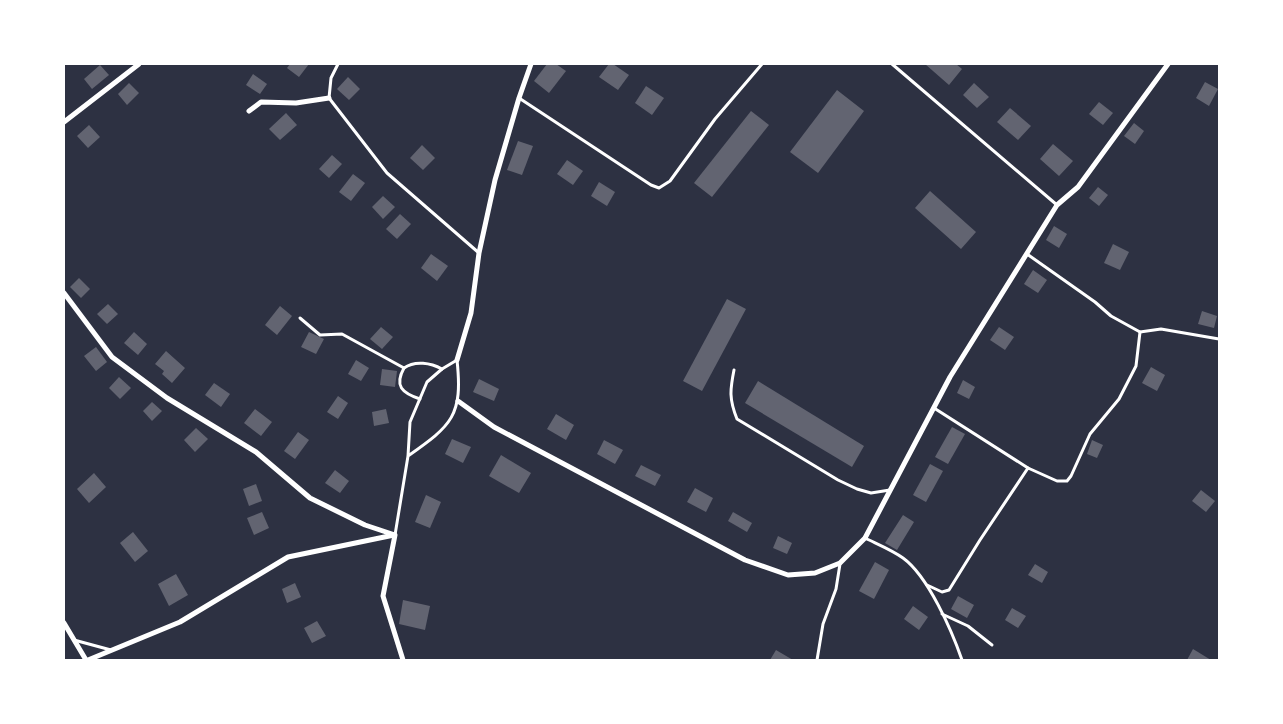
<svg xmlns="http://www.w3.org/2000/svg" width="1283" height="724" font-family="'Golos Text',sans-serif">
<rect width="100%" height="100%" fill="#2d3142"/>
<g fill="#626471">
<polygon points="290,64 309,64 299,77 287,68"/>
<polygon points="547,64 556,64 566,71 549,93 534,81"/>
<polygon points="609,64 613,64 629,75 618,90 599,77"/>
<polygon points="925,64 956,64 962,69 949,85"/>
<polygon points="100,65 109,75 92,89 84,79"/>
<polygon points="253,74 267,84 260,94 246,85"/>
<polygon points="348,77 360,89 349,100 337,89"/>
<polygon points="1205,82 1218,89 1209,106 1196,98"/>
<polygon points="129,83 139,93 127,105 118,94"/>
<polygon points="974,83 989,97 977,108 963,95"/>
<polygon points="646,86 664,98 652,115 635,103"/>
<polygon points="837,90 864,111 818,173 790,152"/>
<polygon points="1099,102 1113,113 1103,125 1089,114"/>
<polygon points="1010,108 1031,126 1018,140 997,122"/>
<polygon points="751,111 769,125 712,197 694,183"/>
<polygon points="286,113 297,125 280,140 269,129"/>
<polygon points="1134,123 1144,131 1135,144 1124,136"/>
<polygon points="89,125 100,137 88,148 77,136"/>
<polygon points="518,141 533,146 522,175 507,170"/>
<polygon points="1053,144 1073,161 1059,176 1040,159"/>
<polygon points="422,145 435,158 423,170 410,158"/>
<polygon points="332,155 342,164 329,178 319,169"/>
<polygon points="567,160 583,171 573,185 557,174"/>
<polygon points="353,174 365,183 351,201 339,192"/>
<polygon points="599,182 615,192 607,206 591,196"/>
<polygon points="1098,187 1108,195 1099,206 1089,198"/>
<polygon points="930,191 976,232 961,249 915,208"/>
<polygon points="383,196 395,207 383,219 372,207"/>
<polygon points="400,214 411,224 397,239 386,229"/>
<polygon points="1054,226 1067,234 1059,248 1046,240"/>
<polygon points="1113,244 1129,252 1120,270 1104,263"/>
<polygon points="431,254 448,266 437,281 421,268"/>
<polygon points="1033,270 1047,280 1038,293 1024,284"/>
<polygon points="79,278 90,289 81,298 70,287"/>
<polygon points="727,299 746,309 702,391 683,381"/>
<polygon points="108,304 118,314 107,324 97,314"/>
<polygon points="280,306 292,316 277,335 265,325"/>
<polygon points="1202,311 1217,316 1214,328 1198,324"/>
<polygon points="381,327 393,337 382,349 370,339"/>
<polygon points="999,327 1014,337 1005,350 990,340"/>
<polygon points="134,332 147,344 138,355 124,343"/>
<polygon points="309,332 324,339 316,354 301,347"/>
<polygon points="96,347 107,362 96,371 84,356"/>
<polygon points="166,351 185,368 172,383 162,374 164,371 155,364"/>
<polygon points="356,360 369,368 361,381 348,374"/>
<polygon points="1151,367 1165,375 1157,391 1142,383"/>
<polygon points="382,369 397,371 395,387 380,385"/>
<polygon points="119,377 131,388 120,399 109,388"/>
<polygon points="479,379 499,389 494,401 473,392"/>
<polygon points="963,380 975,387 969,399 957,393"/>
<polygon points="758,381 864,446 852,467 745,403"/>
<polygon points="214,383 230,394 221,407 205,395"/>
<polygon points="338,396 348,403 338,419 327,412"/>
<polygon points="152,402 162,411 152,421 143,411"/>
<polygon points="255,409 272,422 261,436 244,423"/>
<polygon points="386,409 389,423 374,426 372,412"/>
<polygon points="556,414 574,425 566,440 547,429"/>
<polygon points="952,427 965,434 948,464 935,457"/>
<polygon points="196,428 208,439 195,452 184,440"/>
<polygon points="298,432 309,440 295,459 284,451"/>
<polygon points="452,439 471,447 463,463 445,454"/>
<polygon points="604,440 623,450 615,464 597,454"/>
<polygon points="1092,440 1103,445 1097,458 1087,454"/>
<polygon points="501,455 531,473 519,493 489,476"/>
<polygon points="930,464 943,471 926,502 913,495"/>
<polygon points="641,465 661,475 655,486 635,476"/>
<polygon points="335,470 349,481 340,493 325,483"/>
<polygon points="94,473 106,487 89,503 77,489"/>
<polygon points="256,484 262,501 249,506 243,489"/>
<polygon points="695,488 713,498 706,512 687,502"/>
<polygon points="1201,490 1215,501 1206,512 1192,501"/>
<polygon points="426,495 441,502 430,528 415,522"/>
<polygon points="262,512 269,528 254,535 247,518"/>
<polygon points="733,512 752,523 747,532 728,521"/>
<polygon points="903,515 914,522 897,550 885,543"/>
<polygon points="133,532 148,551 135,562 120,543"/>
<polygon points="778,536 792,543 787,554 773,548"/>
<polygon points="875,562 889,570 874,599 859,591"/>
<polygon points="1035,564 1048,572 1042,583 1028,575"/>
<polygon points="176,574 188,595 169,606 158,584"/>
<polygon points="295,583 301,597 287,603 282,589"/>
<polygon points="958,596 974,605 967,618 951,609"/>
<polygon points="403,600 430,606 425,630 399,624"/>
<polygon points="913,606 928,617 919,630 904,619"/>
<polygon points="1012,608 1026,616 1018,628 1005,620"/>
<polygon points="317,621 326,636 312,643 304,628"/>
<polygon points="1193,649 1211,660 1187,660"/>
<polygon points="776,650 793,660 770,660"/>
</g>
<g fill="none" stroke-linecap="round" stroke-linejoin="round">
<g stroke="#fff" stroke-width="3">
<polyline points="338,64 331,78 329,98 387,173 479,253"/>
<polyline points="892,64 1057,205"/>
<polyline points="519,98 651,185 659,188 670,181 715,119 762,64"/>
<polyline points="1027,254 1095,302 1111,316 1140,332 1161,329 1219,339"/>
<path d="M300 318 320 335 342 334 404 368C394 386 402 393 420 399"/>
<path d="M404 368C415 360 431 363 442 369"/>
<path d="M734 370C730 390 729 399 737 419L838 480 857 489 871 493 890 490"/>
<polyline points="934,408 1028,468"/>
<path d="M395 535 408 456 410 422 427 382 442 369 457 360C463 416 452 425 408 456"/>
<path d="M865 538C877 544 892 550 903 558 928 576 952 631 962 660"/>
<polyline points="927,585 942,592 949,590 980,540 1028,468 1057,481 1067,481 1071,476 1090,434 1119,399 1136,366 1140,332"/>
<polyline points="942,614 968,626 992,645"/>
<polyline points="74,640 111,650"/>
<polyline points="817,660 823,624 836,589 840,564"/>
</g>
<g stroke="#fff" stroke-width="5">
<polyline points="249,111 261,102 296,103 329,98"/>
<polyline points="64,122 139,64"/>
<polyline points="64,293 112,357 167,398 256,452 310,498 365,525 395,535 383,596 403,660"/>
<polyline points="457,360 471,313 479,253 495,180 519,98 531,64"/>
<polyline points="458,401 494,427 745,560 788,575 815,573 840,563 865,538 950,377 1057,205 1078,187 1168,64"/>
<polyline points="64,623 86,660"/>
<polyline points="88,660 180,622 288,557 394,535"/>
</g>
</g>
<rect width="1283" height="724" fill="none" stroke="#ffffff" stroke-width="130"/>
</svg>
